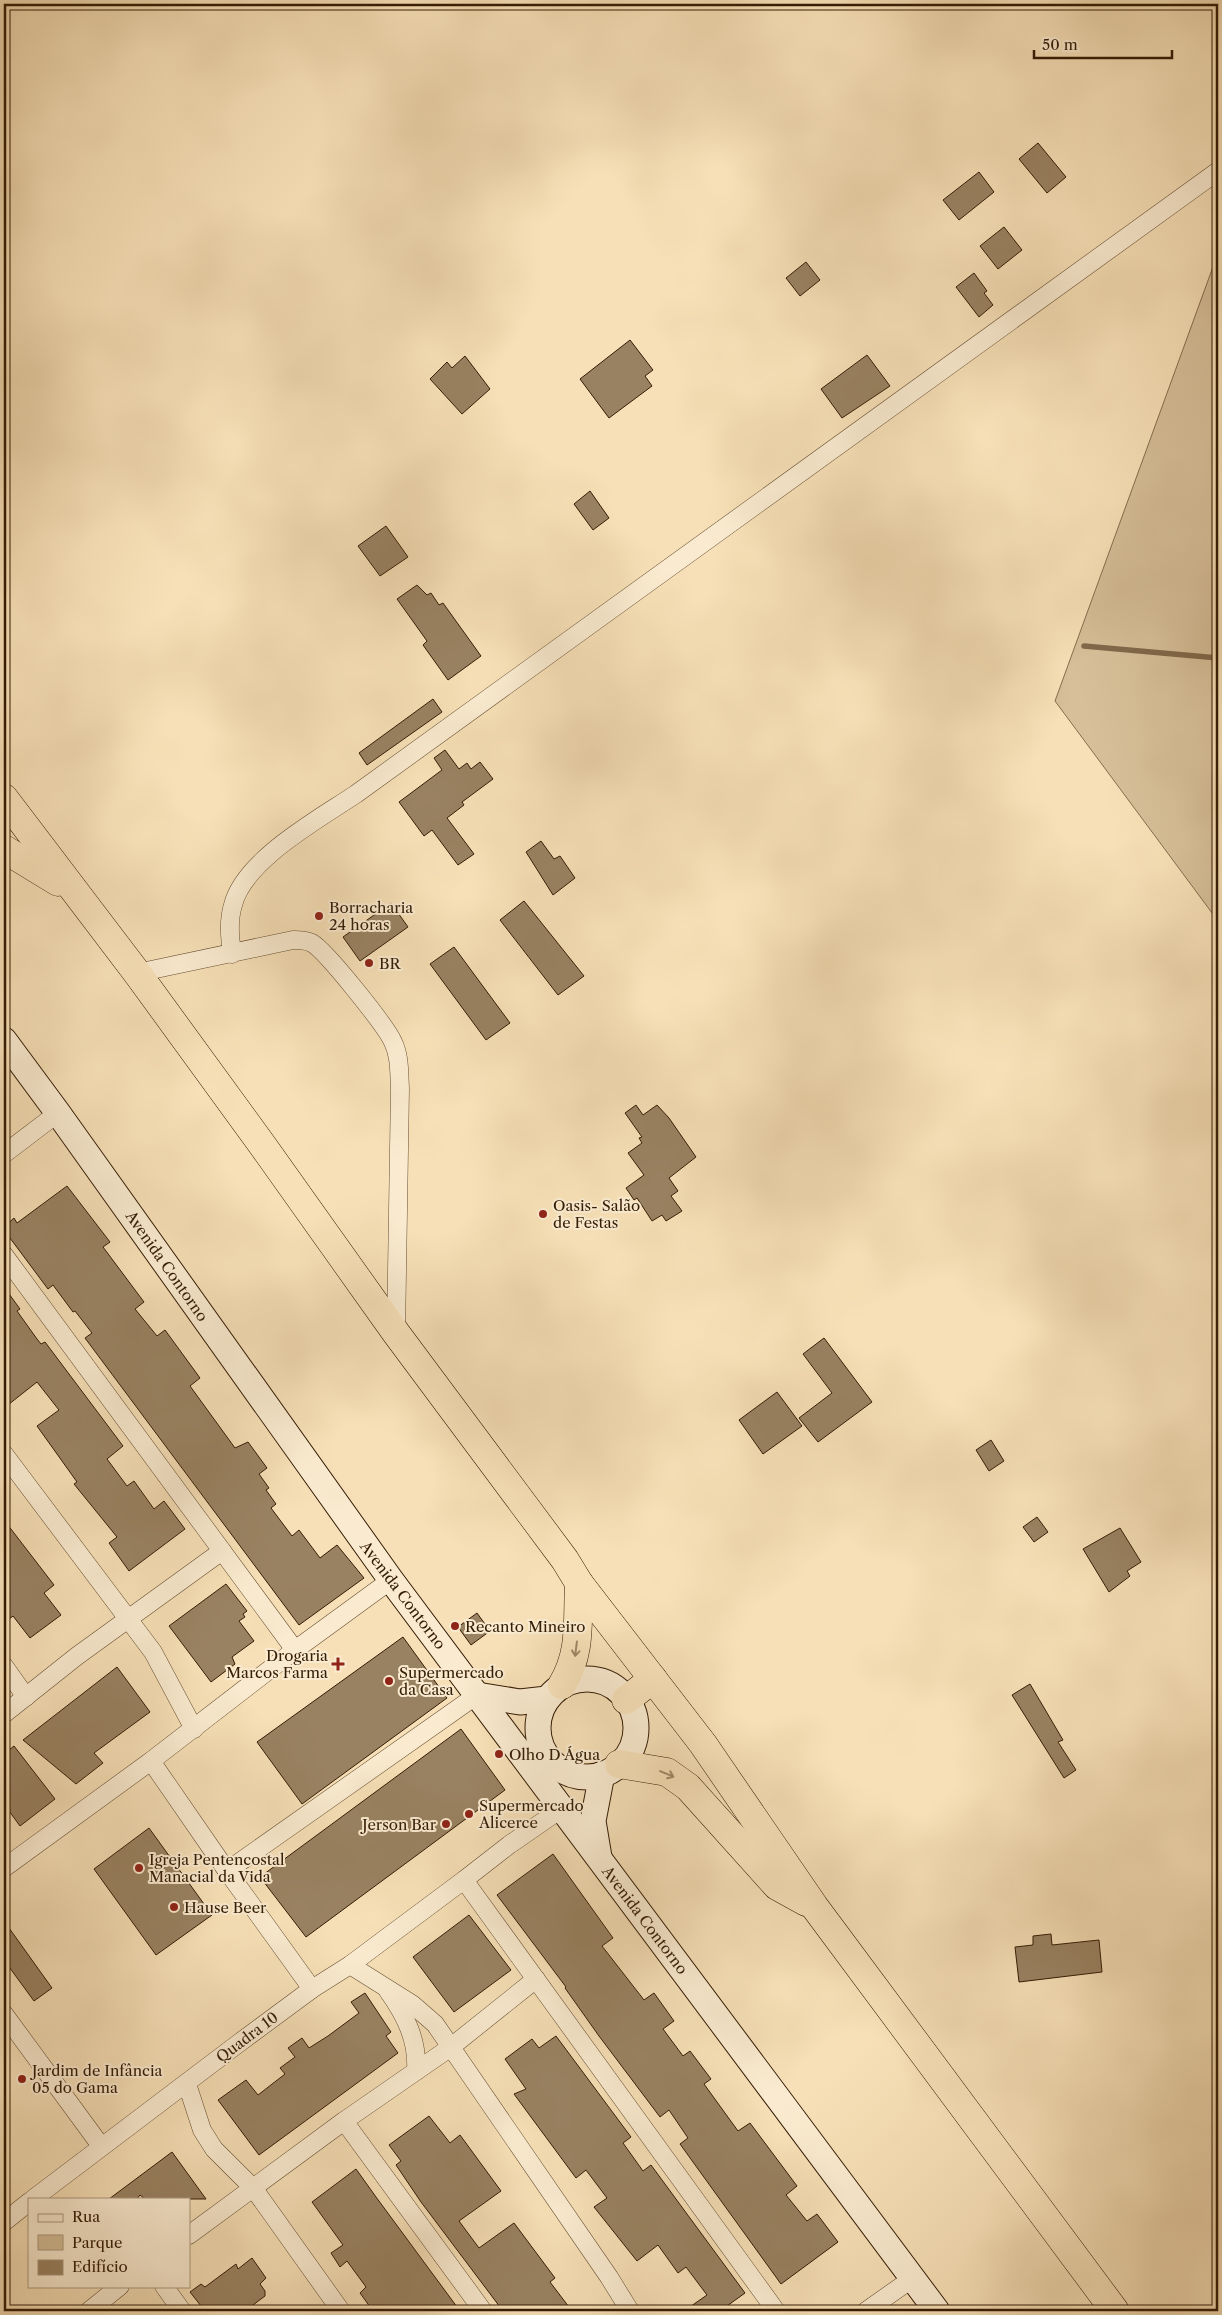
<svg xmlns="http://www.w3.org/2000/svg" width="1222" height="2315" font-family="'Libre Caslon Text',serif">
<rect width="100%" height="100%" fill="#f7e0b7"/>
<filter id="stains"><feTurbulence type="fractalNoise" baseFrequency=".004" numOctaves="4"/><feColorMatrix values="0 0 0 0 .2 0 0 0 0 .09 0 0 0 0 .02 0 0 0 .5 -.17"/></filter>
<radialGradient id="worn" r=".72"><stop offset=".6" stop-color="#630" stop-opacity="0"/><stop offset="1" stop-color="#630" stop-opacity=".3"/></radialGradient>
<polygon fill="#d6bf99" stroke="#856e4f" points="1218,253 1218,921 1055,701"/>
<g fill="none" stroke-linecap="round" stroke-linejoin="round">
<polyline stroke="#81694b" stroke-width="5.5" points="1084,646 1218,658"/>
</g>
<g fill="#998262" stroke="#341c05">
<polygon points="1038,143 1066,177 1047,193 1019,159"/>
<polygon points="979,172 994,192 959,220 943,200"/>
<polygon points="1004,227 1022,250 998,269 980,246"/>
<polygon points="806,262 820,280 800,296 786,278"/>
<polygon points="974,273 987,291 984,293 993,305 979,317 956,287"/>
<polygon points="630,340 653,370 645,376 652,386 609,418 580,379"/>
<polygon points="867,355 890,386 842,418 821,389"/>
<polygon points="465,356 490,389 462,414 430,379 447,362 452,368"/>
<polygon points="590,491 609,518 593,530 574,504"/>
<polygon points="386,526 408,557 380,576 358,546"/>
<polygon points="417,585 427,595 431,593 439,605 443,603 481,656 448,680 423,645 427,641 397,599"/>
<polygon points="433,699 442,712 367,765 359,753"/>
<polygon points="445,750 459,769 467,763 471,769 480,762 493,779 462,802 464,805 447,818 474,854 458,865 432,830 424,836 399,802 442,770 434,758"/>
<polygon points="541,841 554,859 560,856 575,878 553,895 526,852"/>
<polygon points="524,901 584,976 558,995 500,920"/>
<polygon points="391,903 408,927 360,961 343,937"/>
<polygon points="454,947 510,1023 486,1040 430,964"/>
<polygon points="636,1105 643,1115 657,1105 669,1118 696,1157 669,1178 678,1191 671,1196 682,1211 666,1221 662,1215 652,1221 637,1198 634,1200 626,1188 644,1175 628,1153 642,1143 639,1138 642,1137 625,1113"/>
<polygon points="67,1186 110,1242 103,1247 144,1302 135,1309 157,1336 165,1330 200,1378 190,1386 235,1448 248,1442 267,1468 259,1474 269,1488 266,1490 276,1504 271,1508 292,1536 299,1530 320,1558 337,1545 364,1578 299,1625 85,1338 92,1333 75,1311 73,1312 53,1285 48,1289 4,1230 4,1227 14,1218 17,1223"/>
<polygon points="4,1287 20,1309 17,1311 37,1339 41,1344 45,1342 123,1446 107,1459 127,1486 134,1481 154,1509 164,1501 185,1529 129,1571 109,1543 117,1537 74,1484 77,1482 37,1426 59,1410 37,1382 4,1408"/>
<polygon points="824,1338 872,1402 818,1442 799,1418 832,1393 803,1354"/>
<polygon points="777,1392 802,1426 763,1454 739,1420"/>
<polygon points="991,1440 1004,1461 989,1471 976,1450"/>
<polygon points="1037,1517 1048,1532 1034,1542 1023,1527"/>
<polygon points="4,1520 54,1585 44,1593 61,1615 30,1638 13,1616 4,1623"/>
<polygon points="1120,1528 1141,1562 1127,1571 1130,1576 1109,1592 1083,1549"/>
<polygon points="226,1584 247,1611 243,1614 245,1617 239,1621 254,1641 232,1657 235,1664 211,1682 169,1626"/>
<polygon points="477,1613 490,1631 471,1645 458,1627"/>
<polygon points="403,1637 447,1698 302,1804 257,1742"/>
<polygon points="117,1667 150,1712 94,1753 103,1763 76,1784 23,1740"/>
<polygon points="1030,1684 1063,1740 1058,1742 1076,1770 1064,1778 1012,1695"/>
<polygon points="461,1729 505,1790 306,1937 260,1877"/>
<polygon points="14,1746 55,1799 20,1826 4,1804 4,1754"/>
<polygon points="149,1828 212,1915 156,1955 94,1869"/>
<polygon points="553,1854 613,1938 602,1946 644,2000 654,1993 674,2021 663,2029 683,2056 690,2051 711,2079 704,2084 738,2131 750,2123 797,2186 786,2195 807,2221 817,2214 838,2242 781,2284 680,2144 688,2138 669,2110 660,2117 599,2036 565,1988 566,1987 497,1895"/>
<polygon points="469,1915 511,1970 454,2012 413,1957"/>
<polygon points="4,1921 52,1988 34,2001 4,1960"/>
<polygon points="1051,1934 1052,1945 1099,1940 1102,1972 1019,1982 1015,1947 1033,1945 1033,1936"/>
<polygon points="365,1993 391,2032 386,2036 398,2053 259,2155 218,2100 246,2080 258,2095 285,2074 280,2068 295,2057 288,2048 302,2038 309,2048 328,2036 359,2013 351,2002"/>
<polygon points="556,2036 631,2137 623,2143 643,2171 651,2165 745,2293 720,2311 684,2311 707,2295 686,2267 678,2273 658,2245 637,2261 594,2207 607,2198 586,2170 576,2178 514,2094 526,2089 505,2059 532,2039 539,2048"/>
<polygon points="429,2116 450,2143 460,2135 501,2191 459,2221 479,2248 514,2223 555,2278 550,2282 572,2311 503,2311 421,2202 396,2165 401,2161 389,2145"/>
<polygon points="172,2152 206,2199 145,2199 140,2195 137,2199 109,2199"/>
<polygon points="356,2169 376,2197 460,2311 373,2311 360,2293 366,2287 347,2261 340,2267 331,2253 343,2245 312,2202"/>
<polygon points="252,2258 266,2278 260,2284 265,2291 265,2296 245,2311 205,2311 190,2292 201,2284 205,2287 236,2264 238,2269"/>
</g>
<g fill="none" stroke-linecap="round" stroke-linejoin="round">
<g stroke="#654d32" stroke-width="19">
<g id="street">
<path d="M232 954C230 938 228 921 233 905 244 860 319 819 356 794L1218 171"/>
<path d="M137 973 293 940C299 940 306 940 312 943 326 951 386 1026 393 1042 400 1056 399 1073 400 1088L396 1333"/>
<polyline points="4,1154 58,1113"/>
<polyline points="4,1255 295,1650"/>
<polyline points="4,1454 153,1652 194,1729"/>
<polyline points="4,1666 26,1697"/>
<polyline points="4,1714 77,1656 222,1551"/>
<polyline points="151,1761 227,1871"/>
<polyline points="561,1809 509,1845 464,1880 776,2311"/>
<polyline points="4,1868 151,1761 295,1650 391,1580"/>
<polyline points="350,1965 412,2004 435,2024 609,2277 630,2311"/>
<polyline points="312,1989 227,1871 477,1695"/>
<path d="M388 1991C406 2016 418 2041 416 2071"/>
<polyline points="4,2014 101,2146"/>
<polyline points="187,2084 202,2130 214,2149 254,2189 341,2311"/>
<polyline points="344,2121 483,2311"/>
<polyline points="33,2199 239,2043 312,1989 350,1965 464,1880"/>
<polyline points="4,2222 29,2202"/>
<polyline points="189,2235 344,2121 451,2047 536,1979"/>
<polyline points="164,2286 182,2311"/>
<polyline points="89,2311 120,2286"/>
<polyline points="866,2311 913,2278"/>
</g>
</g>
<g stroke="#341c05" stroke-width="27">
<g id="secondary">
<polyline points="4,1040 58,1113 391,1580 937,2311"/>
<circle cx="587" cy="1728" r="49"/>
<polyline points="477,1695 520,1702 547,1699"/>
<polyline points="599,1857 593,1821 602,1774"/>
</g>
</g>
<g stroke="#341c05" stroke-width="29">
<g id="highway">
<polyline points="4,798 137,973 263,1146 396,1333 565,1560 579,1583 703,1744 814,1906 1115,2311"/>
<polyline points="4,849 58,882"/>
<path d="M562 1685C582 1652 577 1621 579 1583"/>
<polyline points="626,1700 653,1679"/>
<polyline points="619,1764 667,1772 688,1787 777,1886 806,1902"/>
</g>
</g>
<use href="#street" stroke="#faebd0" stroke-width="18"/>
<use href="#secondary" stroke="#faebd0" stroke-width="25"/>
<use href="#highway" stroke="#f7e0b7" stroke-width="28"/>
</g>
<defs><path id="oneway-shaft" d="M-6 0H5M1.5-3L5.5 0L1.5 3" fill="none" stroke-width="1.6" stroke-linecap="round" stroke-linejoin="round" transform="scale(1.25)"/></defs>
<g stroke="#9f8867">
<use href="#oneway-shaft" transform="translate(576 1649) rotate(97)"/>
<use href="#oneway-shaft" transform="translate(667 1774) rotate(23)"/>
</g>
<g fill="#8f2418" stroke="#faebd0" stroke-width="2">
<circle cx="319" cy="916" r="5"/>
<circle cx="369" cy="963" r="5"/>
<circle cx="543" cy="1214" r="5"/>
<circle cx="455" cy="1626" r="5"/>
<path d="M335.5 1656.5h5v5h5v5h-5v5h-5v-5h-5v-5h5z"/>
<circle cx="389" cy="1681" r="5"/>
<circle cx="499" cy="1754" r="5"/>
<circle cx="469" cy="1814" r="5"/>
<circle cx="446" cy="1824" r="5"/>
<circle cx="139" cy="1868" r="5"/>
<circle cx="174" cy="1907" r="5"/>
<circle cx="22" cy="2079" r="5"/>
</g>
<g text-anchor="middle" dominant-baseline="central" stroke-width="4" stroke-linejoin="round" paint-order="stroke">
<g font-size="15" fill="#341c05" stroke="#faebd0" text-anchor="start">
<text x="329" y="907">Borracharia<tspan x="329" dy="17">24 horas</tspan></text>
<text x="379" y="963">BR</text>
<text x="553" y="1205">Oasis- Salão<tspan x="553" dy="17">de Festas</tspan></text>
<text x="465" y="1626">Recanto Mineiro</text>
<text x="328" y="1655" text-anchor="end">Drogaria<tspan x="328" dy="17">Marcos Farma</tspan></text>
<text x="399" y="1672">Supermercado<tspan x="399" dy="17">da Casa</tspan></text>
<text x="509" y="1754">Olho D Água</text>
<text x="479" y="1805">Supermercado<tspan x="479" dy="17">Alicerce</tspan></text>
<text x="436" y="1824" text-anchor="end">Jerson Bar</text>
<text x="149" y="1859">Igreja Pentencostal<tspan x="149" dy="17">Manacial da Vida</tspan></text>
<text x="184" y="1907">Hause Beer</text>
<text x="32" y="2070">Jardim de Infância<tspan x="32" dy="17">05 do Gama</tspan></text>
</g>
<g font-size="15" fill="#341c05" stroke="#faebd0">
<text transform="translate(167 1266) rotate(55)">Avenida Contorno</text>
<text transform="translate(403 1595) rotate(53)">Avenida Contorno</text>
<text transform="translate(645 1920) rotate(53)">Avenida Contorno</text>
<text transform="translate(247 2037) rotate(-37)">Quadra 10</text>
</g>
</g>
<rect width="1222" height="2315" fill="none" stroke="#f7e0b7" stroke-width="20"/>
<rect x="5" y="5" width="1212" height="2305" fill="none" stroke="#341c05" stroke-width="2.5"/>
<rect x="10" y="10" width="1202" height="2295" fill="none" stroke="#341c05"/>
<rect x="28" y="2198" width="162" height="90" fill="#faebd0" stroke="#ab987f"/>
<rect x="38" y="2214" width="25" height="8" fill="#faebd0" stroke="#ab987f"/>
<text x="72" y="2222" font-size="15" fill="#341c05">Rua</text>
<rect x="38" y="2235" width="25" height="15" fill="#d6bf99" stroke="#ab987f"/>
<text x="72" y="2248" font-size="15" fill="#341c05">Parque</text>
<rect x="38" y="2260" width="25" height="15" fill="#998262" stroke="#ab987f"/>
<text x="72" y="2272" font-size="15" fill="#341c05">Edifício</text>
<path d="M1034 50v8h138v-8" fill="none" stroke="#341c05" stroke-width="2.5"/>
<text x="1042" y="50" font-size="15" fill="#341c05" stroke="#faebd0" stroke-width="4" paint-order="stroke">50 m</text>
<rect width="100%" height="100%" filter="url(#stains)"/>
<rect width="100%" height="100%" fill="url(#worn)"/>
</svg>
